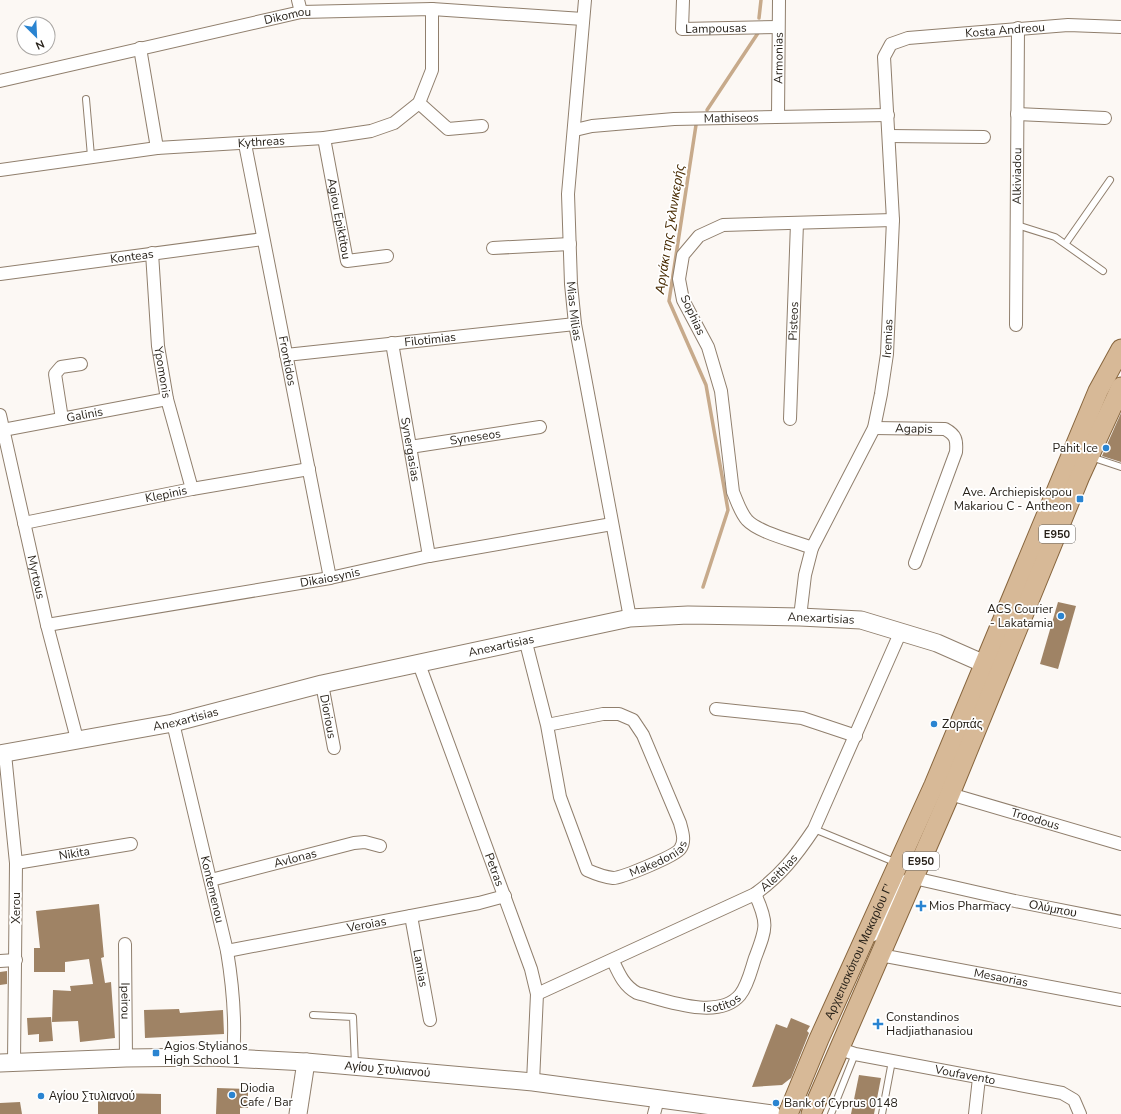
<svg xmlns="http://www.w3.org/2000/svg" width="1121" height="1114" font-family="'Nunito Sans',sans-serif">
<rect width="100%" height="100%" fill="#fcf8f4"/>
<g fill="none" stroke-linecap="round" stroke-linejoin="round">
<g stroke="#c7aa8b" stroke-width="3.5">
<polyline points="759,18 761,0"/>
<polyline points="707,110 758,33"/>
<polyline points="696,125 669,301 706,385 728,510 703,587"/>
</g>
</g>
<g fill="#9f8365">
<polygon points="1121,413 1121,462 1102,456"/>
<polygon points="1058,602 1076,606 1058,669 1040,664"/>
<polygon points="99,904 104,957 101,958 105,983 111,982 115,1038 80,1042 78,1021 52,1022 53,990 71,991 70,986 93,984 89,959 65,962 65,972 34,972 34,948 40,948 36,911"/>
<polygon points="7,971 7,984 0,985 0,972"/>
<polygon points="179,1009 180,1013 223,1010 224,1034 145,1038 144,1010"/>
<polygon points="51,1017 53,1041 39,1042 39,1034 28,1035 27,1018"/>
<polygon points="791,1018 810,1026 807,1031 809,1033 791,1078 782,1085 752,1087 776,1024 787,1028"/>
<polygon points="859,1075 881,1078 874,1114 851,1114"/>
<polygon points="217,1088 248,1089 248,1108 240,1108 240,1114 216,1114"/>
<polygon points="115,1093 161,1094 161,1114 98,1114 98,1099 115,1100"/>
<polygon points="20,1102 22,1114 0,1114 0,1103"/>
</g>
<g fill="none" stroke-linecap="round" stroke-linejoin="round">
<g stroke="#907f6d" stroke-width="8">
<g id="lane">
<polyline points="86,99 91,156"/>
<polyline points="1017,225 1055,237 1103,271"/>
<polyline points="1066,243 1110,180"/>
<polyline points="1091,457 1121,467"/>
<polyline points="814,829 897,863"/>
<polyline points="313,1015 353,1017 355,1065"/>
<polyline points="831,1114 855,1054"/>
<polyline points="882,1114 892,1061"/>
</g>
</g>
<g stroke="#907f6d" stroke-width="14">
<g id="street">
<polyline points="298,0 301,12"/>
<path id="s1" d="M585 0 568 194 571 284 575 324 630 618"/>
<path id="s2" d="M683 0 682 29 778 27"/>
<polyline points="140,48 157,148"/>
<path id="s3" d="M0 81 301 12 432 9 583 19"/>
<polyline points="419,103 448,129 482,126"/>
<polyline points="1017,114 1105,118"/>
<path id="s4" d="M778 116 779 0"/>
<path id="s5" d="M575 130 592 126 674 119 888 115"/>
<polyline points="889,136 984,137"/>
<path id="s6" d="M324 138 347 261 387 256"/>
<path id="s7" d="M245 144 330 578"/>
<path id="s8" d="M0 170 157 148 324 138 371 131 394 123 419 103 432 70V9"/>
<polyline points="493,248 570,244"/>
<path id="s9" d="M152 253 158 346 167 399 192 489"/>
<path id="s10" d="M0 274 263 239"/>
<path id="s11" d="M1016 325 1018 28"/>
<path id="s12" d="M392 343 429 556"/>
<path id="s13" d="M286 355 575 324"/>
<path id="s14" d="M0 415 47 625 77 739"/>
<polyline points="62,419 55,374 61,367 81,364"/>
<path id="s15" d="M790 419 797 223"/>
<path id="s16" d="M874 428 945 429C956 435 957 440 956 452L915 563"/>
<path id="s17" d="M3 430 167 399"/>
<path id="s18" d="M410 447 540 427"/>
<path id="s19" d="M24 523 192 489 309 469"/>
<path d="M812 548C795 541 759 533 747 520 740 512 737 501 733 492L721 391 708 347 683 300 679 279 683 255 699 236 723 225 893 220"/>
<path id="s20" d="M800 617 805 575 812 548 874 428 881 394 887 354 893 220 884 57 891 44 908 38 1068 25 1121 27"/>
<path id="s21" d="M47 625 330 578 429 556 612 524"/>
<path id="s22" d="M525 639 547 725 560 797 587 870C596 874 603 877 613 878 622 878 675 856 680 849 686 841 682 831 680 823L643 735 633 720 619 714H603L547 725"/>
<path id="s23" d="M419 664 531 969 537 994 533 1082"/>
<path id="s24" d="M322 684 334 748"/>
<polyline points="716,709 802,718 856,736"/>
<path id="s25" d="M173 723 227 951C233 987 236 1023 233 1058"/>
<polyline points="5,754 16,863 14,1062"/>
<path id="s26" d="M950 794 1121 844"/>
<path id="s27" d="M16 863 131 844"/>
<path id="s28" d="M211 880 354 843 365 842 380 846"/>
<path id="s29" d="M411 916 430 1020"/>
<path id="s30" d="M873 935C890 923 891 880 914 878L1015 901 1121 922"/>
<path id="s31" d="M125 944 126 1058"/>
<path id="s32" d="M227 951 479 903 505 896"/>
<path id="s33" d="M880 955 1121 1000"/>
<polyline points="0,961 16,960"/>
<path id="s34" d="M613 961C619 974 624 986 637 993 665 1000 718 1021 740 995 748 985 751 970 755 958 766 929 769 924 755 894"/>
<path id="s35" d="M537 994 755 894C781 875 796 856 814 829L901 631"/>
<path id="s36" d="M840 1049 855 1054 1062 1093 1074 1100 1080 1114"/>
<polyline points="654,1114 658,1099"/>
<polyline points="975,1114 979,1078"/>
</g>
</g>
<g stroke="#907f6d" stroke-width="19">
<g id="secondary">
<path id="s37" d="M0 754 173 723 322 684 630 618 688 615 800 617 861 620 937 643 996 669"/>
<path id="s38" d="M0 1063 126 1058 211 1057 306 1062 533 1082 772 1114"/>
<polyline points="298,1114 306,1062"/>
</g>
</g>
<g stroke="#87653d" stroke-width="21">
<g id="primary">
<path id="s39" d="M788 1114 819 1039 934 785 1098 391 1121 349"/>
<polyline points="811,1114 950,794 1080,476 1121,387"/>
</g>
</g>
<use href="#lane" stroke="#fff" stroke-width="6"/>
<use href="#street" stroke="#fff" stroke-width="12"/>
<use href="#secondary" stroke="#fff" stroke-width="17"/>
<use href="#primary" stroke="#d7b997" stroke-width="19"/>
</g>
<g fill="#2a84d1" stroke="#fff" stroke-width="1.5">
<circle cx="1106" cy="448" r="4"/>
<rect x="1076" y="495" width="8" height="8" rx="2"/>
<circle cx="1061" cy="616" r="4"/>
<circle cx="934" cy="724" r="4"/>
<path d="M919 900h4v4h4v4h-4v4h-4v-4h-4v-4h4z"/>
<path d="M876 1018h4v4h4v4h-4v4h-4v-4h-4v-4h4z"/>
<rect x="152" y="1049" width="8" height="8" rx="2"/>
<circle cx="232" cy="1095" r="4"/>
<circle cx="41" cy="1096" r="4"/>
<circle cx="776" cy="1103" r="4"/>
</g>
<g text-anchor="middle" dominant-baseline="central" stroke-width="3.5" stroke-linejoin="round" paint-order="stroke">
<g fill="#fff" stroke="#66625d" stroke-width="1">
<rect x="1039" y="525" width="36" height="18" rx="3"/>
<rect x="903" y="852" width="36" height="18" rx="3"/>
</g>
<g font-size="11" font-weight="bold" fill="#251f17">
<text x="1057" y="534">E950</text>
<text x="921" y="861">E950</text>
</g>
<g font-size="12" fill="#251f17" stroke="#fff">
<text stroke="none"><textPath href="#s3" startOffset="295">Dikomou</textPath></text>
<text stroke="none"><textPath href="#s2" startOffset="63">Lampousas</textPath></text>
<text stroke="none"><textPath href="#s20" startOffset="708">Kosta Andreou</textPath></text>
<text stroke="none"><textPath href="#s4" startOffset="58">Armonias</textPath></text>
<text stroke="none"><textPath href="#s5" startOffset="157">Mathiseos</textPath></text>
<text stroke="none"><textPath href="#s8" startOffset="263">Kythreas</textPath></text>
<text stroke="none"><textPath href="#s11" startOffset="149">Alkiviadou</textPath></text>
<text stroke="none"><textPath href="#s6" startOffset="82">Agiou Epiktitou</textPath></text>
<text stroke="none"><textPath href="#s10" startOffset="133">Konteas</textPath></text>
<text stroke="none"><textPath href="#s1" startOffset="312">Mias Milias</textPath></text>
<text transform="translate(693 315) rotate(65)">Sophias</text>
<text stroke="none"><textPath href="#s15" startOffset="98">Pisteos</textPath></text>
<text stroke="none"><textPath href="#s20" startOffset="296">Iremias</textPath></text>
<text stroke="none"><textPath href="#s13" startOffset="145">Filotimias</textPath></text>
<text stroke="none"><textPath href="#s7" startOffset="221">Frontidos</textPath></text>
<text stroke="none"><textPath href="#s9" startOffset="120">Ypomonis</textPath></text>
<text stroke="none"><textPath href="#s17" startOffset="83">Galinis</textPath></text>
<text stroke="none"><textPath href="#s16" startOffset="40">Agapis</textPath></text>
<text stroke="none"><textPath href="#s18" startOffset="66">Syneseos</textPath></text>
<text stroke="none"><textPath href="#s12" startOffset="108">Synergasias</textPath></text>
<text stroke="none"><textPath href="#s19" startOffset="145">Klepinis</textPath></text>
<text stroke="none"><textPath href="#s14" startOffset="166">Myrtous</textPath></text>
<text stroke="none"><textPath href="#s21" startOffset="287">Dikaiosynis</textPath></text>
<text stroke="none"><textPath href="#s37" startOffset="836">Anexartisias</textPath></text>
<text stroke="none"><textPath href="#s37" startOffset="513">Anexartisias</textPath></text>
<text stroke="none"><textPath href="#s24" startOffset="33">Diorious</textPath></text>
<text stroke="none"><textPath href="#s37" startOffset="189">Anexartisias</textPath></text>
<text stroke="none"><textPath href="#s26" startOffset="89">Troodous</textPath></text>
<text stroke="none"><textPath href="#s27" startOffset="59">Nikita</textPath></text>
<text stroke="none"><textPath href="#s22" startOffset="317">Makedonias</textPath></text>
<text stroke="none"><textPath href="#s28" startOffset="87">Avlonas</textPath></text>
<text stroke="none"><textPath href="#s23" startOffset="219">Petras</textPath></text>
<text stroke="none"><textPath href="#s35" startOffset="272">Aleithias</textPath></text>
<text stroke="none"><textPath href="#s25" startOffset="171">Kontemenou</textPath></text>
<text transform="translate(16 908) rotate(-90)">Xerou</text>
<text stroke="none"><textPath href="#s30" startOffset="215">Ολύμπου</textPath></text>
<text stroke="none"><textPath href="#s32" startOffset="142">Veroias</textPath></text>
<text stroke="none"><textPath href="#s39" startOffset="177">Αρχιεπισκόπου Μακαρίου Γ'</textPath></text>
<text stroke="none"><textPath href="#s29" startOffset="53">Lamias</textPath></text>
<text stroke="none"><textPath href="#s33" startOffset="123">Mesaorias</textPath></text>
<text stroke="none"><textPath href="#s34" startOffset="128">Isotitos</textPath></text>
<text stroke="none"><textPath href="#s31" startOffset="57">Ipeirou</textPath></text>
<text stroke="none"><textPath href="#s38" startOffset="388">Αγίου Στυλιανού</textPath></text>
<text stroke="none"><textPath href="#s36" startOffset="128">Voufavento</textPath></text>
</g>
<g font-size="12" fill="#251f17" stroke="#fff" text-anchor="start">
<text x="1098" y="448" text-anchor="end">Pahit Ice</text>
<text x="1072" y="492" text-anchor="end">Ave. Archiepiskopou<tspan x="1072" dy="14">Makariou C - Antheon</tspan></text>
<text x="1053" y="609" text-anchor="end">ACS Courier<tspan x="1053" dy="14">- Lakatamia</tspan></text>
<text x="942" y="724">Ζορπάς</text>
<text x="929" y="906">Mios Pharmacy</text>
<text x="886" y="1017">Constandinos<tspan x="886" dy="14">Hadjiathanasiou</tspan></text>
<text x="164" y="1046">Agios Stylianos<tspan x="164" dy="14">High School 1</tspan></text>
<text x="240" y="1088">Diodia<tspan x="240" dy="14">Cafe / Bar</tspan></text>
<text x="49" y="1096">Αγίου Στυλιανού</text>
<text x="784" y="1103">Bank of Cyprus 0148</text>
</g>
<g font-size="13" font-style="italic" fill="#482b02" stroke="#fff">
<text transform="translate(670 229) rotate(-81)">Αργάκι της Σκλινικερής</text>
</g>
</g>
<g transform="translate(36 36) rotate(156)"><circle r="19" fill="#ffffff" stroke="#a8a5a2"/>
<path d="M0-3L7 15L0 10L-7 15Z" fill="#2a84d1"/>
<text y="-6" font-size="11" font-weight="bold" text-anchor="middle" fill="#251f17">N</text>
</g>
</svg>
